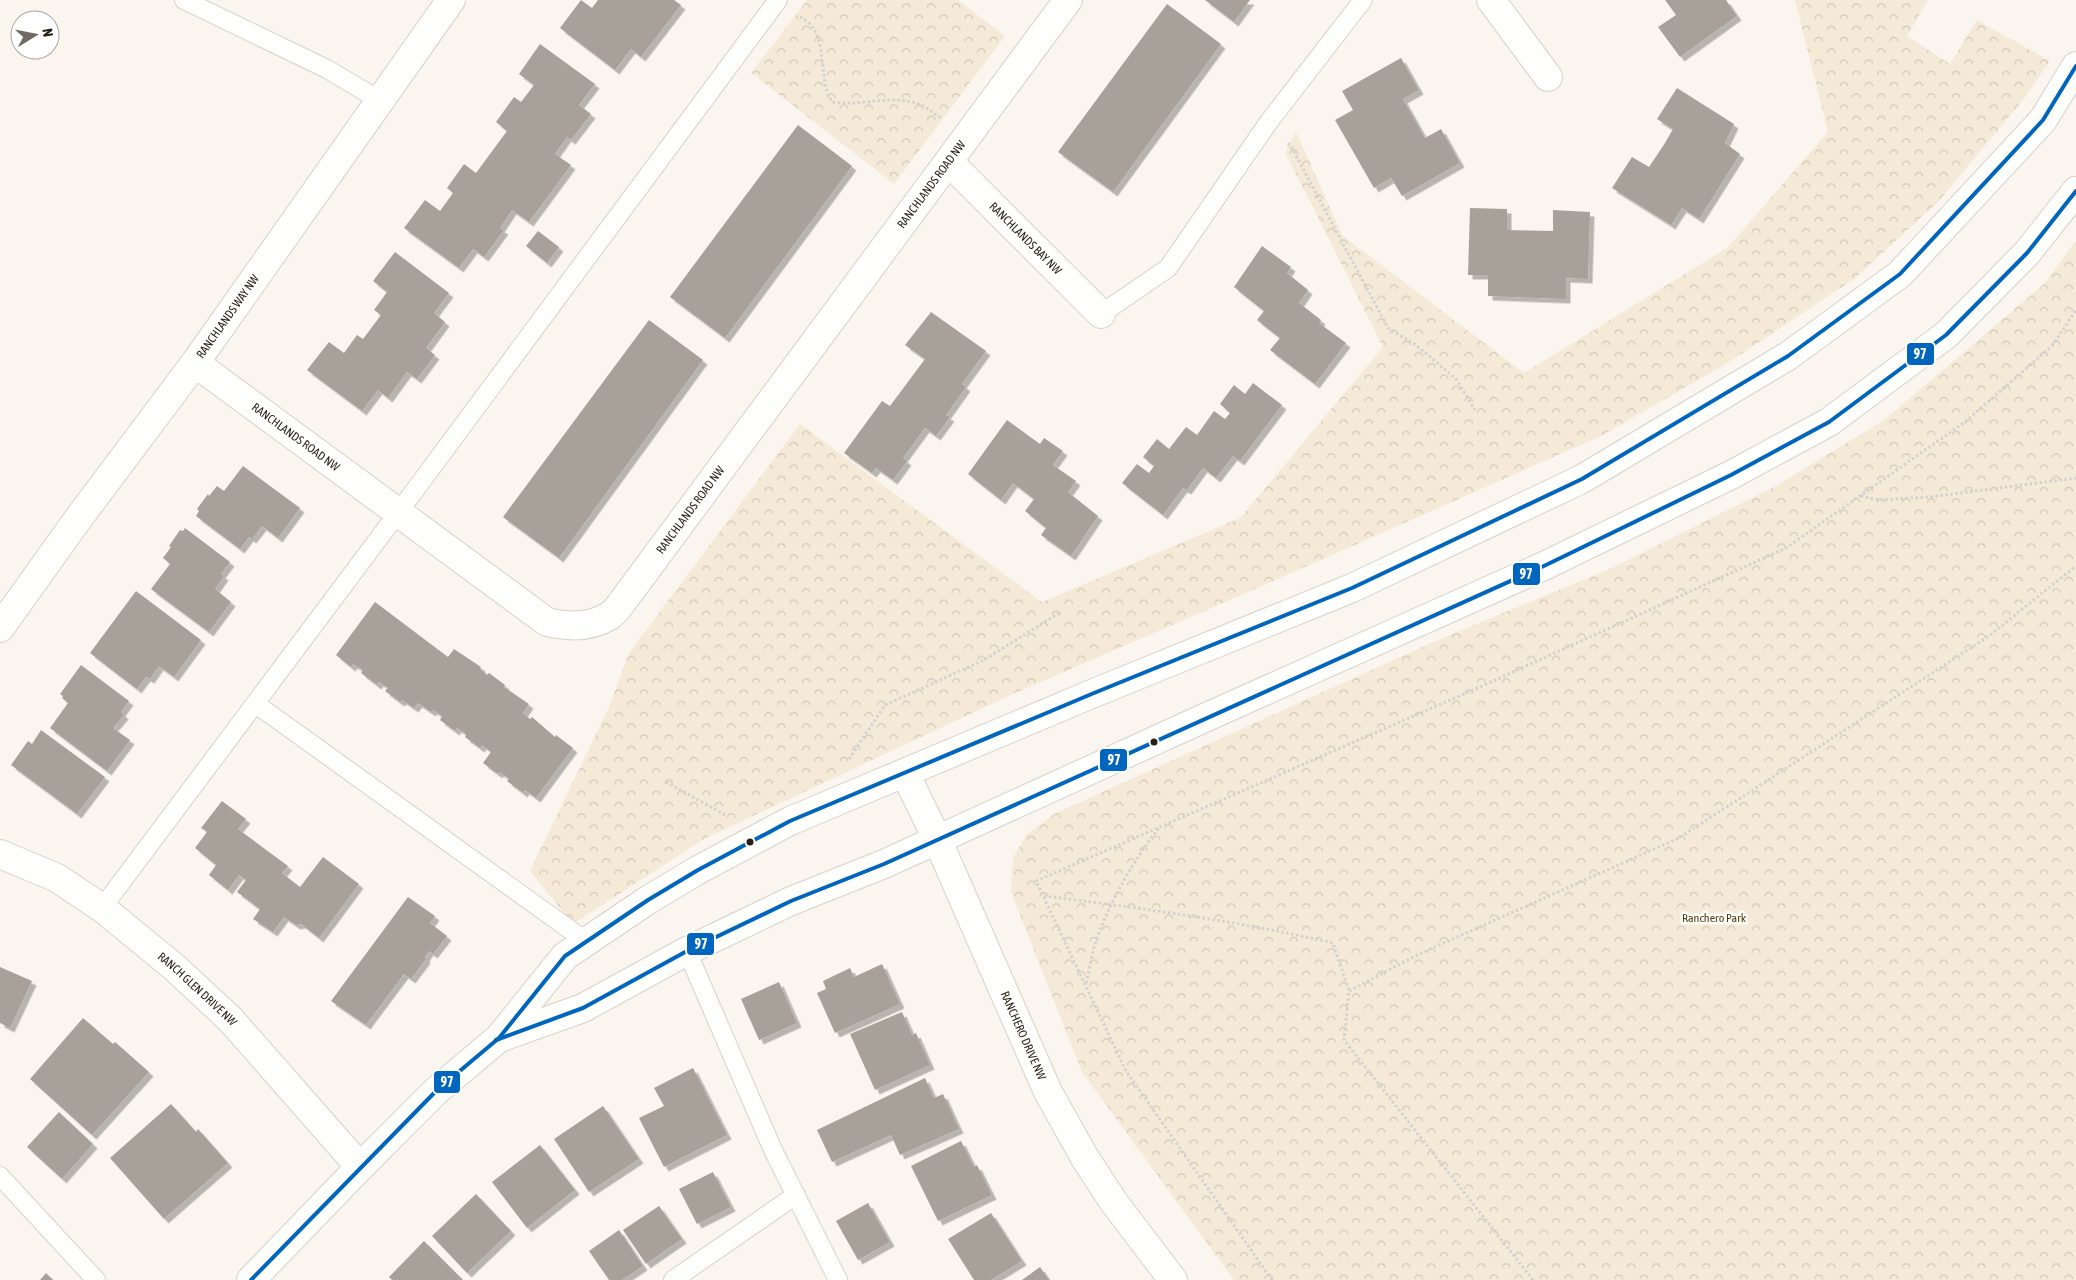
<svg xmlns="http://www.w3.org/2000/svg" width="2076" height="1280" font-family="'Asap Condensed',sans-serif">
<defs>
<pattern id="park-crowns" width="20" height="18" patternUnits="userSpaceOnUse" patternTransform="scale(1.25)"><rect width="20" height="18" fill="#f5ead7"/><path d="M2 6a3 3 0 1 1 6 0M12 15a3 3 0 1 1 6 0" fill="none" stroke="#d2c8b8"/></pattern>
<filter id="shadow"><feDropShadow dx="4.5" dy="4.5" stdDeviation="0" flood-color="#0004"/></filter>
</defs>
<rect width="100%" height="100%" fill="#faf6ef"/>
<g fill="url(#park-crowns)">
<polygon points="807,0 958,0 1005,36 894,184 751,73"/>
<polygon points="1795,0 1928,0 1907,36 1950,64 1977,20 2050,61 2024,99 1939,201 1854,279 1726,364 1601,436 1228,601 1013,694 704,839 573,924 530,871 609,707 629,653 800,424 1042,602 1240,518 1383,347 1285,152 1296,132 1343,236 1524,373 1727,248 1828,132"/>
<polygon points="2076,240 2076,1280 1234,1280 1082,1072 1011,892 1013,858 1027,834 1054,814 1433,642 1614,567 1776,486 1884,420 2044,284"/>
</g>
<g fill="#a7a19a" filter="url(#shadow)">
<polygon points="581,0 592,8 598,0 674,0 681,5 641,57 631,49 615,70 560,28"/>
<polygon points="1205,0 1250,0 1234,22"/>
<polygon points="1665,0 1726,0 1737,16 1680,57 1658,27 1676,15"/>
<polygon points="1167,4 1221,44 1113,192 1058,152"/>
<polygon points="540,44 595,84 579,105 591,114 571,140 567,137 555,154 571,165 529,222 512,210 500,228 504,230 484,257 473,249 459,268 404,228 425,200 440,211 453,193 447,188 464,164 476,173 507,131 496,122 514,97 521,102 534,85 519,74"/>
<polygon points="1401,58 1419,90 1403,99 1425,138 1441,129 1460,163 1402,196 1391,178 1374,188 1335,120 1353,110 1342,91"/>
<polygon points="1677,88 1734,124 1725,143 1740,154 1699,219 1682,208 1671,225 1612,188 1632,157 1649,167 1665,143 1673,129 1657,119"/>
<polygon points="798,125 852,166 725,338 670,297"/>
<polygon points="1470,208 1507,209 1507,230 1553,231 1553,210 1590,212 1588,279 1566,278 1566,299 1488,296 1488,275 1468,275"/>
<polygon points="538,231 559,247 547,263 526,246"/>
<polygon points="1262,246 1291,267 1287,273 1308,290 1299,303 1321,320 1319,323 1346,343 1315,384 1270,350 1280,338 1257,320 1264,311 1234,287"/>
<polygon points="395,252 449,293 434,313 445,322 426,348 435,355 417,379 407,372 388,398 378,390 362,411 307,370 329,342 344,353 357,335 363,339 381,315 374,310 387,292 373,281"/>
<polygon points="931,312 986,351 962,384 966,387 946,415 950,417 936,436 925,428 903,458 907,461 893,480 876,468 872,473 844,453 882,401 890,406 925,359 905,345"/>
<polygon points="649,320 703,360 559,558 503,517"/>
<polygon points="1253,383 1282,405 1240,461 1233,456 1216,478 1203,468 1187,490 1183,488 1163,515 1122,483 1137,464 1149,473 1154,466 1143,457 1157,439 1169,449 1186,427 1197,435 1214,411 1225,419 1230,413 1220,404 1234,385 1245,394"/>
<polygon points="1007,420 1040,444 1044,438 1063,451 1053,465 1076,481 1068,492 1098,516 1071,556 1041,535 1046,528 1025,511 1034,499 1013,483 1001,500 968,474"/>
<polygon points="243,466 300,508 278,538 262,526 252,539 249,537 240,549 196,516 199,511 197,509 208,494 209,496 217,486 224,491"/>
<polygon points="185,528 230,562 221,574 224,576 215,589 231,602 209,632 151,589 170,564 163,558 171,547 169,546 180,530 183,531"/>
<polygon points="136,591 201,640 174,677 159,666 150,679 146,677 137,689 90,653"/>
<polygon points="375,602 448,657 454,649 481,667 480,668 487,675 489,673 505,685 504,687 529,704 523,713 530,719 532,717 555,737 556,735 573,748 536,798 525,790 523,793 507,781 509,779 507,777 499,772 498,774 483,763 491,752 482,745 480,748 465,737 466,735 465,733 457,728 455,731 440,720 442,716 433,710 431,712 418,703 414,708 402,700 400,702 385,691 388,688 379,682 377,685 361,673 363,670 353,664 351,667 336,655"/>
<polygon points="81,665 129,701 121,712 124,715 113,728 130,740 107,771 50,728 68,703 62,698 63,696 60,694"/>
<polygon points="41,730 105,777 77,814 11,765 28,741 32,744"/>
<polygon points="222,801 246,819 238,829 288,866 282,873 300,887 323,857 359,884 319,938 301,924 296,925 284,917 273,932 253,919 260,909 237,892 246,880 239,875 228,890 209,875 216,865 195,848 207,832 201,828"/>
<polygon points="408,897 435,916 430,923 447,936 433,954 429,951 425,957 426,959 411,979 404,974 366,1025 331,1001"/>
<polygon points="882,964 900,1004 835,1033 817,993 826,989 823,981 850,968 854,977"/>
<polygon points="0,967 32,981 10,1028 0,1023"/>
<polygon points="779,982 797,1023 759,1040 741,999"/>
<polygon points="902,1012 912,1035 916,1033 930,1065 875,1090 850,1034"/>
<polygon points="83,1018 113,1044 115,1042 149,1072 92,1135 30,1079"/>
<polygon points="693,1068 727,1135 664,1167 639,1118 664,1106 654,1088"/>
<polygon points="925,1078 934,1098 943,1094 959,1129 900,1155 891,1135 832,1162 817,1130"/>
<polygon points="171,1104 196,1132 198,1129 228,1163 164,1219 110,1158"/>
<polygon points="603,1106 639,1159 589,1192 554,1139"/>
<polygon points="59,1112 93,1144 62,1179 27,1147"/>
<polygon points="961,1141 974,1167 977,1165 992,1195 938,1221 911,1166"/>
<polygon points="540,1145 575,1190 527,1228 492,1182"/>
<polygon points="713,1172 731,1207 697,1224 679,1189"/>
<polygon points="476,1194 511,1231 467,1273 432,1236"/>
<polygon points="868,1203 890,1242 858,1260 836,1221"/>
<polygon points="659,1206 682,1239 646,1264 623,1230"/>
<polygon points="991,1213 1022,1261 991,1280 974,1280 948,1239"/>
<polygon points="619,1230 643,1266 622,1280 609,1280 589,1251"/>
<polygon points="424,1241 463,1280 392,1280 389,1277"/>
<polygon points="1040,1267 1049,1280 1022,1280"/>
<polygon points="46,1273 53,1280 40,1280"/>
</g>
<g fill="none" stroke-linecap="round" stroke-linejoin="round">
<g stroke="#d7d2c9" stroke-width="20">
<g id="lane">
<polyline points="184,0 327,69 379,100"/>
<polyline points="1101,314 1168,268 1268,123 1363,0"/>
<polyline points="256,704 587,942"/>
<polyline points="102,908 415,490 778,0"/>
<polyline points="687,951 773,1150 838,1280"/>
<polyline points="0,1176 96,1280"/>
<polyline points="673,1280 796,1195"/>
</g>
</g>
<g stroke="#d7d2c9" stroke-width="30">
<g id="street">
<polyline points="1491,0 1548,77"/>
<path id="s1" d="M949 162 1101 314"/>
<path id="s2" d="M195 363 547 622C568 627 590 628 609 616 615 613 619 606 623 601L1068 0"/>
<path id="s3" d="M0 628 78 519 195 363 451 0"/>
<path id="s4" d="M0 854 57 878 102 908 174 967 230 1019 360 1167"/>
</g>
</g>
<g stroke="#d7d2c9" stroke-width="30">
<g id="secondary">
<path id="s5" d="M905 773 937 839 1048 1092 1085 1158 1113 1201 1173 1280"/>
<polyline points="499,1038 583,1008 687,951 791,901 884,864 1200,720 1546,565 1731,475 1829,422 1946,335 2027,253 2076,191"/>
<polyline points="251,1280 360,1167 436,1091 499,1038 565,956 648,900 698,870 790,821 1094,693 1352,588 1582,479 1788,356 1900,274 2043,120 2076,66"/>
</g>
</g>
<g stroke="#d4d2d0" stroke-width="3" stroke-dasharray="2.5 2.5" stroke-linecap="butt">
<path d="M800 17C831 31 816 78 832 102 862 107 893 93 921 105 928 108 934 114 941 118"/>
<polyline points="1288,143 1292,148 1388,328 1416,345 1456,379 1475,410"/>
<polyline points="1861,496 1879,500 1929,497 2076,478"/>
<polyline points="849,759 885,705 984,660 1059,613"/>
<polyline points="666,782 727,816"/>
<path d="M1044 896C1140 908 1238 921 1333 943L1349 991"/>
<path d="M1086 983C1090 968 1092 950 1098 935 1113 896 1134 860 1159 828"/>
<polyline points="1272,1280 1126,1071 1036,881 1471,691 1786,548 1965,422 2052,346 2076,310"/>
<polyline points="1533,1280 1344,1040 1349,991 1419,954 1679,838 1989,636 2076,566"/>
</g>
<use href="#lane" stroke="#fefefd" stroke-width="18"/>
<use href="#street" stroke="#fefefd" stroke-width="28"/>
<use href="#secondary" stroke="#fefefd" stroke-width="28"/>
<g stroke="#fff" stroke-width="8">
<g id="bus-1">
<polyline points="496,1040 583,1008 687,951 791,901 884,864 1546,565 1731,475 1829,422 1946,335 2027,253 2076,191"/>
<polyline points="251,1280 436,1091 499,1038 565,956 648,900 698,870 790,821 1094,693 1352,588 1582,479 1788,356 1900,274 2043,120 2076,66"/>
</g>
</g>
<use href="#bus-1" stroke="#0065bd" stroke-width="4"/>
</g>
<g fill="#261f14" stroke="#fff" stroke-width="2">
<circle cx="1154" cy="742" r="4.5"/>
<circle cx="750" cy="842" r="4.5"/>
</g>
<g text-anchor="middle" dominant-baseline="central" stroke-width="5" stroke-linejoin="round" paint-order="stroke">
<g font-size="12" fill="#261f14" stroke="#fff">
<text stroke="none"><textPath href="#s2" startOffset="1040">RANCHLANDS ROAD NW</textPath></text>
<text stroke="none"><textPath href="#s1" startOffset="108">RANCHLANDS BAY NW</textPath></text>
<text stroke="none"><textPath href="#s3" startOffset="386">RANCHLANDS WAY NW</textPath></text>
<text stroke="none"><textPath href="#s2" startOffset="125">RANCHLANDS ROAD NW</textPath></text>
<text stroke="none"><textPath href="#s2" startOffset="635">RANCHLANDS ROAD NW</textPath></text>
<text stroke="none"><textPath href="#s4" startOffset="241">RANCH GLEN DRIVE NW</textPath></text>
<text stroke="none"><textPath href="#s5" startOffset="288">RANCHERO DRIVE NW</textPath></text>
</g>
<g font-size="12" fill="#513908" stroke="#fff">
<text x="1714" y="918">Ranchero Park</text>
</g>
</g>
<g stroke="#fff" stroke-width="2">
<rect x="1906" y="342" width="29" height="24" rx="5" fill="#0065bd"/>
<rect x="1512" y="562" width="29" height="24" rx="5" fill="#0065bd"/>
<rect x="1099" y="748" width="29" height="24" rx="5" fill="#0065bd"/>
<rect x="686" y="932" width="29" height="24" rx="5" fill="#0065bd"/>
<rect x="433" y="1070" width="28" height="24" rx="5" fill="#0065bd"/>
</g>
<g font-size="14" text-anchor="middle" font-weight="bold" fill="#fff">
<text x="1920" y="359">97</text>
<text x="1526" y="579">97</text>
<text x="1114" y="765">97</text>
<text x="701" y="949">97</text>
<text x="447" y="1087">97</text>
</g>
<g transform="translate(35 35) rotate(80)"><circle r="24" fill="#ffffff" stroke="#a8a5a1"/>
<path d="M0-4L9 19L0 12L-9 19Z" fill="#706a61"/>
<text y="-8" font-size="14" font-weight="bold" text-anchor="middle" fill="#261f14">N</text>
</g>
</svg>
